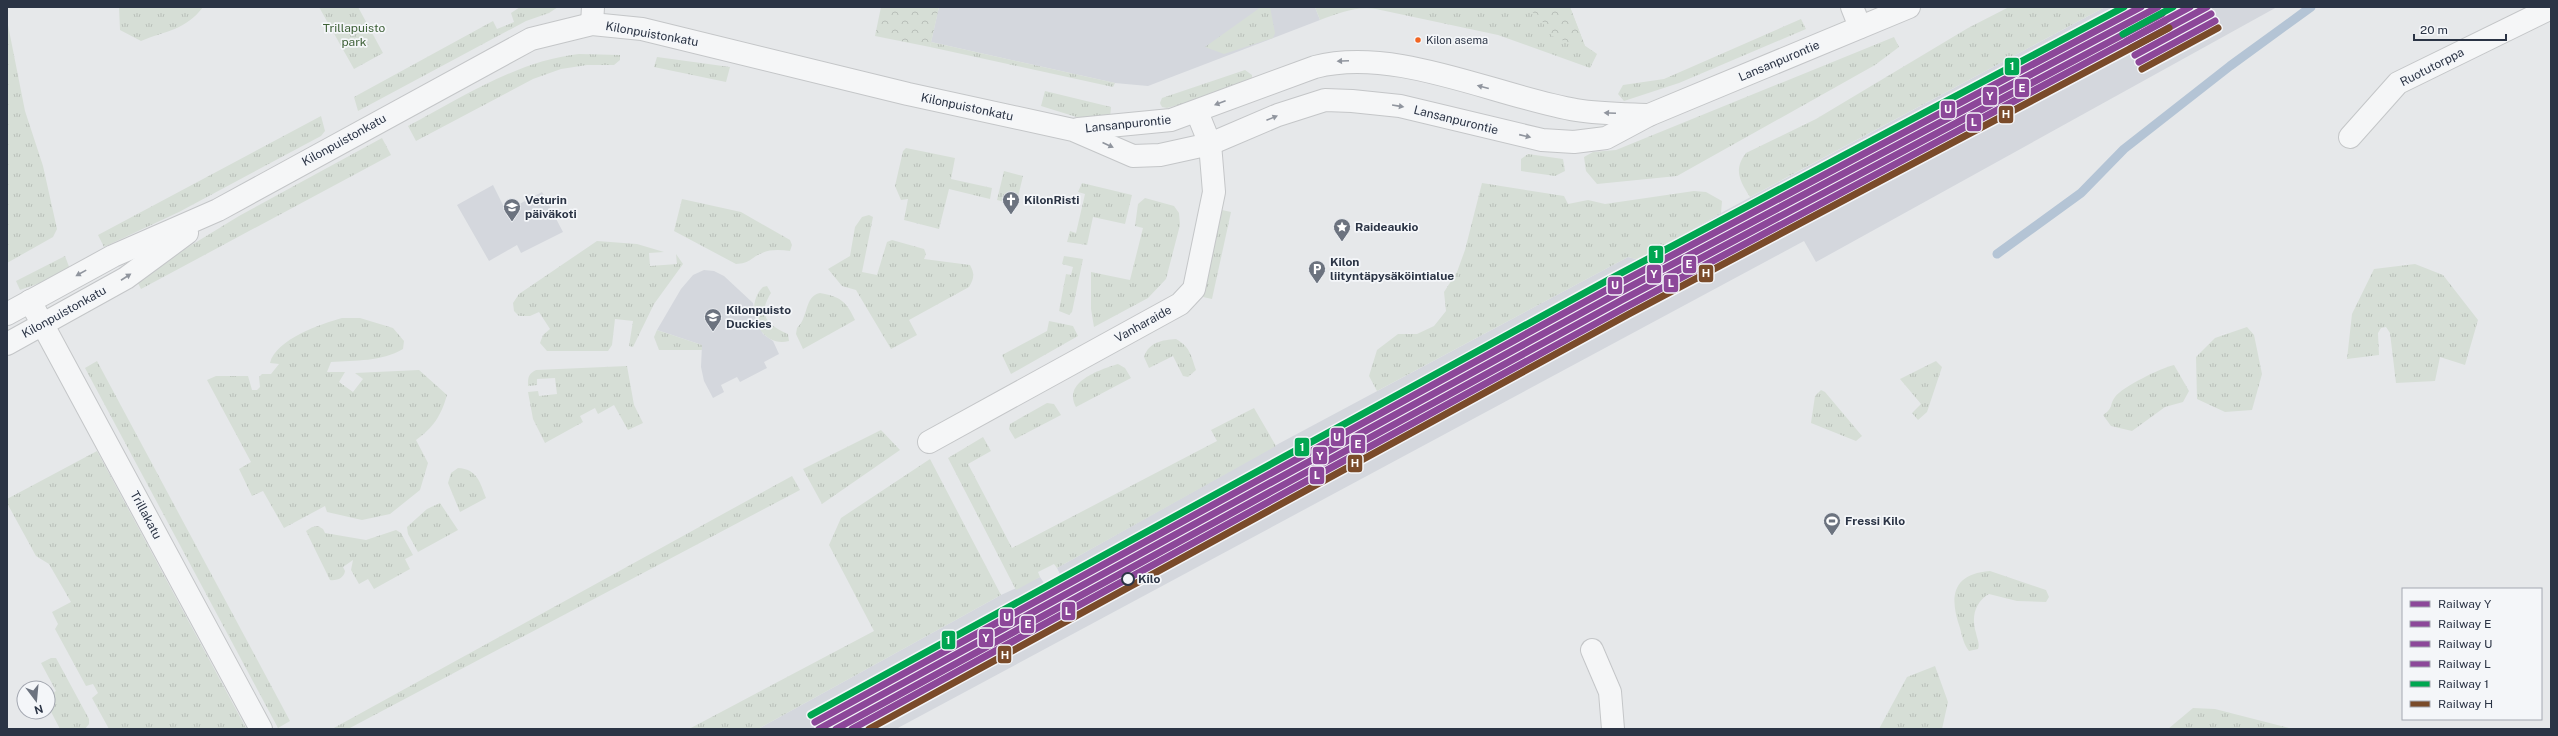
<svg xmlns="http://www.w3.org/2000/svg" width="2558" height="736" font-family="'Public Sans',sans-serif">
<defs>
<pattern id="grass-tufts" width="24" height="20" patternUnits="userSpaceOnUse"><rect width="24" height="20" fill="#d6ded6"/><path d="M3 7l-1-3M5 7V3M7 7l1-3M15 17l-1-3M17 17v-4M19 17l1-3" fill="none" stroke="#b8bfb9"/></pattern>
<pattern id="forest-crowns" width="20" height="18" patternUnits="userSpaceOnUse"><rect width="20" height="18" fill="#d6ded6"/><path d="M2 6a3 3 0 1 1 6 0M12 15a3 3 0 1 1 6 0" fill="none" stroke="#b8bfb9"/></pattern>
</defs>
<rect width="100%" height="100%" fill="#e6e8ea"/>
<g fill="#d4d7dd">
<polygon points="939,7 1315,7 1320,20 1148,86 1115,83 931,42"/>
<polygon points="2105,7 2277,7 1816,262 1804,241 896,729 758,729 1001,595 1040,577 1044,583 1060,574 1057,568 1280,443 1628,257 1648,262 1697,236 1693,229 1721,213"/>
<polygon points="493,185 506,211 542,192 563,232 521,253 517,245 489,261 457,205"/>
<polygon points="704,270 714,271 724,276 753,303 754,311 763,334 773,341 779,354 764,362 767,368 740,382 737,377 721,385 724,392 713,398 704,381 701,367 702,345 657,330 681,289 693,275"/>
</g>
<g fill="url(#grass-tufts)">
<path d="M119 7H203C186 30 165 31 141 41L120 30Z"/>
<polygon points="319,7 358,7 383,53 354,69"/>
<polygon points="520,7 558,7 549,13 526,21 358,111 354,97 493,21 497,29 514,22 511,13"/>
<polygon points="1261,7 1270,7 1275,33 1273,38 1224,54 1205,47"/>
<path d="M1315 7H1570L1585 46 1597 54 1590 68 1498 35 1376 9C1356 6 1339 13 1320 20Z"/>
<path d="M2009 7H2105L1750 197C1740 181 1733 170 1746 153L1816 119 1968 28Z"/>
<polygon points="1801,19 1806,29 1679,83 1624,101 1618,94 1623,85 1664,79"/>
<polygon points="7,20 25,111 43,166 57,229 53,237 7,263"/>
<polygon points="1894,37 1899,47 1875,65 1677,176 1597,184 1586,171 1584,157 1593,152 1616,150"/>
<polygon points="931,42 1115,83 1113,87 930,47"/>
<path d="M579 54 620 55V60L614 65H587L561 69 533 79 416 141 408 126C463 97 517 61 579 54Z"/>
<polygon points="657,57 730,67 726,82 654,67"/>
<polygon points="1245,70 1252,75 1252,81 1218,94 1167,108 1162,107 1160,103 1162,98"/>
<polygon points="1045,91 1111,107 1110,118 1083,119 1041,106"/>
<polygon points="321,116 325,131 321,136 179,212 104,247 98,235"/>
<polygon points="382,138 391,155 141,289 136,279 239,216"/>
<polygon points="906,148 955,158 951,179 992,188 990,199 949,189 939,229 904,220 908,199 901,200 895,186 903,151"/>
<polygon points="1528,154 1563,159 1565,171 1555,176 1521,171 1521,159"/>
<polygon points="1004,171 1023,176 1016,205 997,200"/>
<polygon points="1082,183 1132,195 1125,224 1093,217 1087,245 1067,242 1070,231 1076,233 1085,194 1078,192"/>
<polygon points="1482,183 1564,196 1568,204 1588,200 1605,204 1694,191 1706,192 1722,201 1721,213 1693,229 1697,236 1648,262 1628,257 1377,391 1369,376 1377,350 1398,334 1417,334 1434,326 1446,311 1444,292 1457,272 1465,250"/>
<polygon points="1145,198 1174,206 1179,213 1180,225 1166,279 1148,298 1094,327 1091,309 1091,272 1130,280 1143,228 1135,226 1138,204"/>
<path d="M682 199 741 212 790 240 792 245 790 251C781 250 771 249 762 253 750 258 751 263 736 264L674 231Z"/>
<polygon points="1222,210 1231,212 1212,299 1203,297"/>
<path d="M869 215 873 217 862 272 877 275 887 242 892 240 924 249 926 254 924 259 970 265C975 274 974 279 969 287L909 320 917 335 891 349 856 290 842 286 828 269 850 256 855 227 862 217Z"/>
<polygon points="597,241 637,244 664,252 649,253 650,266 677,264 676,254 683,264 654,304 633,347 629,346 633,321 615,319 612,345 608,351 547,351 540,343 543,335 550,329 539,312 530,316 519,316 514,311 513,303 519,294"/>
<polygon points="65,256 71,272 20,290 16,281"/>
<polygon points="1064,256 1083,259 1072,312 1069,315 1059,311 1066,274 1071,275 1073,267 1062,264"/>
<polygon points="2415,264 2443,275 2478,320 2465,365 2440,357 2435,381 2396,383 2390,333 2386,327 2381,328 2378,333 2379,355 2347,359 2352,314 2374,269"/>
<path d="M767 286 771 293C757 315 767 325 788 334L789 341C759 349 743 306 763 287Z"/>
<path d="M820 293C841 297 846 301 855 320L803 349 796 334 797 328C809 317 804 296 820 293Z"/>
<path d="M342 318H360L393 328 404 341 403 349C381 362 356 360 331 362L327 372H345L339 382 353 392 363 379 355 373 419 370 447 395C441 416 433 428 416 440L428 463 420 490 390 514 362 520 327 512 325 506 284 528 263 491 252 496 239 469 251 462 207 380 216 376H248L252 390H257L260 387 259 377 262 374H271L279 364 270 363C276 339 321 324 342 318Z"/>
<polygon points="1049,321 1073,326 1078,336 1011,374 1002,355 1047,331"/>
<polygon points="2247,327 2254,335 2262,374 2252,410 2225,412 2197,399 2196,357 2215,338"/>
<polygon points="657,330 702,345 702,350 659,350 654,337"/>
<path d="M1176 339C1190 347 1191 355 1196 370L1188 377 1183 376 1173 356 1149 368 1144 357C1149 342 1162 340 1176 339Z"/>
<polygon points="97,361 290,721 278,728 85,368"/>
<polygon points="1936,361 1942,367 1927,412 1918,420 1912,413 1921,404 1900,379"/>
<path d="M1118 364 1125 368 1131 378 1076 407C1062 382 1099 370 1118 364Z"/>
<path d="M2174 365 2189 391 2183 402 2165 407 2132 431 2111 426 2103 415C2114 408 2109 405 2115 397 2122 387 2161 368 2174 365Z"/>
<path d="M627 366 634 405 643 423 628 430 614 405 598 414 595 408 580 416 583 422 545 443 533 419 528 392 538 391 539 396 557 394 555 378 537 379V385L528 386C528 377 528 374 536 370Z"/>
<polygon points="1821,390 1825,392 1862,436 1856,441 1811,423 1815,396"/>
<polygon points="1047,403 1054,404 1061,415 1015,439 1009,429 1010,424"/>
<polygon points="1254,408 1276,446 1057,568 1054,564 1038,572 1040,577 1016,590 948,458 983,437 991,451 968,464 1012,548 1217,441 1211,430"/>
<polygon points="881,430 900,450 822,504 803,469"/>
<polygon points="97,451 246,728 245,729 109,729 92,698 98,693 93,684 86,686 55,629 58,624 52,612 71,602 49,564 36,556 7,503 7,499"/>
<polygon points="930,459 1001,595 758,729 689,729 874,631 829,545 841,518"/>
<path d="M458 468C477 469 480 482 486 498L460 512 448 483 451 473Z"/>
<polygon points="792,476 800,490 348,729 332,729"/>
<polygon points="440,503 458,530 418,552 408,534 407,527 427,509"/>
<path d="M318 526 323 529 325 533 366 540 396 530 401 533 413 555 405 559 410 569 374 589 368 579 359 584 351 570 353 560 343 567 345 571C344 578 337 581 330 580L306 531 312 527Z"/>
<path d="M1990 571 2046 590 2049 597 2046 602 2017 601 1989 594C1975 602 1971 617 1976 633 1977 639 1980 643 1978 649L1969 651C1964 645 1962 636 1960 628 1949 597 1952 574 1990 571Z"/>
<polygon points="51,658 56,658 89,719 89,724 85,729 60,729 48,706 48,696 56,691 41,663"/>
<polygon points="1935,666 1948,702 1942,729 1879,729 1907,677"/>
<polygon points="2193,708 2215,709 2293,729 2168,729"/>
</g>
<g fill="url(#forest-crowns)">
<polygon points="881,7 939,7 930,47 875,36"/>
<polygon points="1522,7 1570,7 1585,46 1597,54 1552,36 1538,15"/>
</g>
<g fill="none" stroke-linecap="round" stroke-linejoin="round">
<polyline stroke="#b4c4d5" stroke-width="9" points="1997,254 2081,193 2124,149 2230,66 2311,7"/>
<g stroke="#c4c6c8" stroke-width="24">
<g id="minor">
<polyline points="1852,7 1860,27"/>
<polyline points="592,24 593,7"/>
<polyline points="2350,137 2398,83 2551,8"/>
<polyline points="30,301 261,729"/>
<polyline points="929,442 1180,304 1194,289 1214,192 1210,144 1197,112"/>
<polyline points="1592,650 1610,692 1613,729"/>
</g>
</g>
<g stroke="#c4c6c8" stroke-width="24">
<g id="tertiary">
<path d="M1078 129 1171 120 1315 67C1395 46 1495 96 1576 110 1600 114 1625 114 1649 115"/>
<polyline points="7,314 113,256 218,210 531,39 592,24 642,29 908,94 1073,130 1133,156 1160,155 1210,144 1278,115 1325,100 1352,101 1400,106 1542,140 1574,142 1606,138 1649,115 1909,7"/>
<polyline points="7,344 126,278 187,233"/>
</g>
</g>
<use href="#minor" stroke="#f5f6f7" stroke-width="22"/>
<use href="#tertiary" stroke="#f5f6f7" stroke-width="22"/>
<g stroke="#f4f6f9" stroke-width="10">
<g id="rail-1">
<polyline points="2131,48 2207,7"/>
<polyline points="819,729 1618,293 2158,7"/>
</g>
</g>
<g stroke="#f4f6f9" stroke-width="10">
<g id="rail-2">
<polyline points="2135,55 2211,14"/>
<polyline points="836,729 1622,300 2162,14"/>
</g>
</g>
<g stroke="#f4f6f9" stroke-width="10">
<g id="rail-3">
<polyline points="2127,41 2190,7"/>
<polyline points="815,722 1614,286 2141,7"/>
</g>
</g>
<g stroke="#f4f6f9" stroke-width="10">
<g id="rail-4">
<polyline points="2139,62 2215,21"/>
<polyline points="852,729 1626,307 2165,21"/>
</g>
</g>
<g stroke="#f4f6f9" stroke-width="10">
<g id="rail-5">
<polyline points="2123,34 2173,7"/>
<polyline points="811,715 1610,279 2124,7"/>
</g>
</g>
<g stroke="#f4f6f9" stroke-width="10">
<g id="rail-6">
<polyline points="2142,69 2218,28"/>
<polyline points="869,729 1629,314 2169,28"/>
</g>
</g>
<use href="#rail-1" stroke="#8c4799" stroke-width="7"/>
<use href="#rail-2" stroke="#8c4799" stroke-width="7"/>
<use href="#rail-3" stroke="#8c4799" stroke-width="7"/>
<use href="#rail-4" stroke="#8c4799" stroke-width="7"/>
<use href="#rail-5" stroke="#00a651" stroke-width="7"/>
<use href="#rail-6" stroke="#7a4b2a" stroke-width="7"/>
</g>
<defs><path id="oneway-solid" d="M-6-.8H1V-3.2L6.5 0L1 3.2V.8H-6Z"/></defs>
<g fill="#90959e">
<use href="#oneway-solid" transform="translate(1343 61) rotate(177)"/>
<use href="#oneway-solid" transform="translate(1483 87) rotate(-165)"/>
<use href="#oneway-solid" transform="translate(1220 103) rotate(159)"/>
<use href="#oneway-solid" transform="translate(1398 106) rotate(9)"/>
<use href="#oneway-solid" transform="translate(1610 113) rotate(-177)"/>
<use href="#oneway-solid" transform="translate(1272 118) rotate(-22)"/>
<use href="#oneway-solid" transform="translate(1525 136) rotate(13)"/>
<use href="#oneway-solid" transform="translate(1108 145) rotate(24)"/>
<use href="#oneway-solid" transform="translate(81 273) rotate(151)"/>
<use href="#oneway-solid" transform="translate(126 277) rotate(-33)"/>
</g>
<defs>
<g id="church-pin" transform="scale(0.9)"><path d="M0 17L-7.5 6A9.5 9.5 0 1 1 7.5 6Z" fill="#6c737f" stroke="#f4f6f9"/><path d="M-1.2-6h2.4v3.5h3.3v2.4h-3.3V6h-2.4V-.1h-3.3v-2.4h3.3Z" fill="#fff"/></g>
<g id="school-pin" transform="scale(0.9)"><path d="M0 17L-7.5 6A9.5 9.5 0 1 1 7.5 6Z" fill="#6c737f" stroke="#f4f6f9"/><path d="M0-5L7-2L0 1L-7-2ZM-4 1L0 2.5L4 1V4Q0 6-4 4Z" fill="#fff"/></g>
<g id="sight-pin" transform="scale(0.9)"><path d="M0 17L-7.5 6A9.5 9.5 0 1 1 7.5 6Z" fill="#6c737f" stroke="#f4f6f9"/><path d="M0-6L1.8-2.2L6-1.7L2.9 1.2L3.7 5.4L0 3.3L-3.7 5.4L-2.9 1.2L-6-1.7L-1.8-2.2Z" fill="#fff"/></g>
<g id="parking-pin" transform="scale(0.9)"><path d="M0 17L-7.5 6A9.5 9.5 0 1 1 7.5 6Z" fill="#6c737f" stroke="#f4f6f9"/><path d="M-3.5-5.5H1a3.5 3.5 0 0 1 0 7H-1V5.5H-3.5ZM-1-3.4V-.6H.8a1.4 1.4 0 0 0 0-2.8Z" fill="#fff"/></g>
<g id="stadium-pin" transform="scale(0.9)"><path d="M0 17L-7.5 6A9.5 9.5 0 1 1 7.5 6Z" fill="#6c737f" stroke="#f4f6f9"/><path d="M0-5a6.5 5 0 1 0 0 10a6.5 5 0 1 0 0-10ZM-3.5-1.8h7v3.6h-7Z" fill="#fff"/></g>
</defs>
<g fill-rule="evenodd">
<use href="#church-pin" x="1011" y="200"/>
<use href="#school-pin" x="512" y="207"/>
<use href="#sight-pin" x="1342" y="227"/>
<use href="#parking-pin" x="1317" y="269"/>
<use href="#school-pin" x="713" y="317"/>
<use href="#stadium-pin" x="1832" y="521"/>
</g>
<circle fill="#f26522" stroke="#f4f6f9" stroke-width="1.5" cx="1418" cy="40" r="3.5"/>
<circle fill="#f4f6f9" stroke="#2b3445" stroke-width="2" cx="1128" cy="579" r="6"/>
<g text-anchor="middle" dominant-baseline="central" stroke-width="3.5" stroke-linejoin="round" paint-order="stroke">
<g font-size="11" fill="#2b3445" stroke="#f4f6f9" text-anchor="start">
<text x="1426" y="40">Kilon asema</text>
</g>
<g font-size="12" fill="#3f6138" stroke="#f4f6f9">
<text x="354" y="28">Trillapuisto<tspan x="354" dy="14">park</tspan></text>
</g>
<g font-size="12" fill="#2b3445" stroke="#f4f6f9">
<text transform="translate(652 34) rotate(10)">Kilonpuistonkatu</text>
<text transform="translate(1779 61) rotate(-23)">Lansanpurontie</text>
<text transform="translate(2432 67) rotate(-27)">Ruotutorppa</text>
<text transform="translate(967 107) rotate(12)">Kilonpuistonkatu</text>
<text transform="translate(1456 120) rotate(14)">Lansanpurontie</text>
<text transform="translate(1128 124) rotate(-6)">Lansanpurontie</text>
<text transform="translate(344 140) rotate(-29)">Kilonpuistonkatu</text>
<text transform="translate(64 312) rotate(-29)">Kilonpuistonkatu</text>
<text transform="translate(1143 324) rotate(-29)">Vanharaide</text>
<text transform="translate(146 515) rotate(62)">Trillakatu</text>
</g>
<g font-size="12" font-weight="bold" fill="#2b3445" stroke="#f4f6f9" text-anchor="start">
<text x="525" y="200">Veturin<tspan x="525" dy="14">päiväkoti</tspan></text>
<text x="1024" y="200">KilonRisti</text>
<text x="1355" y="227">Raideaukio</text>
<text x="1330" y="262">Kilon<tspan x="1330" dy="14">liityntäpysäköintialue</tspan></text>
<text x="726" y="310">Kilonpuisto<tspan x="726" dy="14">Duckies</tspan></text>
<text x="1845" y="521">Fressi Kilo</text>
</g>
<g font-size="12" font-weight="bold" fill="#2b3445" stroke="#f4f6f9" text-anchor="start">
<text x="1138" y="579">Kilo</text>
</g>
</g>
<g stroke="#f4f6f9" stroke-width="1.5">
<rect x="2004" y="57" width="16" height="19" rx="4" fill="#00a651"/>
<rect x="2014" y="78" width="16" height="20" rx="4" fill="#8c4799"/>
<rect x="1982" y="86" width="16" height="20" rx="4" fill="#8c4799"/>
<rect x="1940" y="100" width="16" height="19" rx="4" fill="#8c4799"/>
<rect x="1998" y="105" width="16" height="19" rx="4" fill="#7a4b2a"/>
<rect x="1966" y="113" width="16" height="19" rx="4" fill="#8c4799"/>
<rect x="1648" y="245" width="16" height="19" rx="4" fill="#00a651"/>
<rect x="1682" y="255" width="15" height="19" rx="4" fill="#8c4799"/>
<rect x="1698" y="264" width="16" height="19" rx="4" fill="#7a4b2a"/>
<rect x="1646" y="264" width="16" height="20" rx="4" fill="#8c4799"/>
<rect x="1663" y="274" width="16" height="19" rx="4" fill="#8c4799"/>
<rect x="1607" y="276" width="16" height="19" rx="4" fill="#8c4799"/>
<rect x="1330" y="427" width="15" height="20" rx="4" fill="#8c4799"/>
<rect x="1350" y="434" width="16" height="20" rx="4" fill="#8c4799"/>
<rect x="1294" y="437" width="16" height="20" rx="4" fill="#00a651"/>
<rect x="1312" y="446" width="16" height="19" rx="4" fill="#8c4799"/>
<rect x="1347" y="454" width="16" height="19" rx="4" fill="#7a4b2a"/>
<rect x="1309" y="466" width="16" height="19" rx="4" fill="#8c4799"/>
<rect x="1061" y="601" width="15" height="20" rx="4" fill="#8c4799"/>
<rect x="999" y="608" width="15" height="19" rx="4" fill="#8c4799"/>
<rect x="1020" y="615" width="15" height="19" rx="4" fill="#8c4799"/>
<rect x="978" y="628" width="16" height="20" rx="4" fill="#8c4799"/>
<rect x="941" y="630" width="15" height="20" rx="4" fill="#00a651"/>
<rect x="997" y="645" width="15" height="19" rx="4" fill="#7a4b2a"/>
</g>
<g font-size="11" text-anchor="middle" font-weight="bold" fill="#fff">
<text x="2012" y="70">1</text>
<text x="2022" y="92">E</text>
<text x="1990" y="100">Y</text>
<text x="1948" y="113">U</text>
<text x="2006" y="118">H</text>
<text x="1974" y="126">L</text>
<text x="1656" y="258">1</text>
<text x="1689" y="268">E</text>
<text x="1706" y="277">H</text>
<text x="1654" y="278">Y</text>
<text x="1671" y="287">L</text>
<text x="1615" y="289">U</text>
<text x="1337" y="441">U</text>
<text x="1358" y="448">E</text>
<text x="1302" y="451">1</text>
<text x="1320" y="460">Y</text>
<text x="1355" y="467">H</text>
<text x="1317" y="479">L</text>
<text x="1068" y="615">L</text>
<text x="1007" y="621">U</text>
<text x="1028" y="628">E</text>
<text x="986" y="642">Y</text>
<text x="948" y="644">1</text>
<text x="1005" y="659">H</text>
</g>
<rect width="2558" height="736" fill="none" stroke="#2b3445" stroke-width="16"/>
<rect x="2402" y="588" width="140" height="132" fill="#f4f6f9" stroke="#a4a8b1"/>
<rect x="2410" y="601" width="20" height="6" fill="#8c4799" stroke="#a4a8b1"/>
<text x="2438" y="608" font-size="12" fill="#2b3445">Railway Y</text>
<rect x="2410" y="621" width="20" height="6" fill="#8c4799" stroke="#a4a8b1"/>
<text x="2438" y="628" font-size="12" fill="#2b3445">Railway E</text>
<rect x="2410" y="641" width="20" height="6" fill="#8c4799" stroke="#a4a8b1"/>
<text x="2438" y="648" font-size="12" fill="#2b3445">Railway U</text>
<rect x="2410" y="661" width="20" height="6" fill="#8c4799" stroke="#a4a8b1"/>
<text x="2438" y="668" font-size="12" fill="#2b3445">Railway L</text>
<rect x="2410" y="681" width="20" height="6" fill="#00a651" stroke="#a4a8b1"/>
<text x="2438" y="688" font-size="12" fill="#2b3445">Railway 1</text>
<rect x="2410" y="701" width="20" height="6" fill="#7a4b2a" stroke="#a4a8b1"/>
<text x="2438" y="708" font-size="12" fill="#2b3445">Railway H</text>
<g transform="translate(36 700) rotate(164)"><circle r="19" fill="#f4f6f9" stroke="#a4a8b1"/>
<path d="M0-3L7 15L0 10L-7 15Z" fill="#6c737f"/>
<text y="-6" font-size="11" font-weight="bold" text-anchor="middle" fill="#2b3445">N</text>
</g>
<path d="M2414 34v6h92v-6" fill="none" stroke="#2b3445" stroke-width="2"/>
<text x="2420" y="34" font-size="12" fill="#2b3445" stroke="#f4f6f9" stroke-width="3" paint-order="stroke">20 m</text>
</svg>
